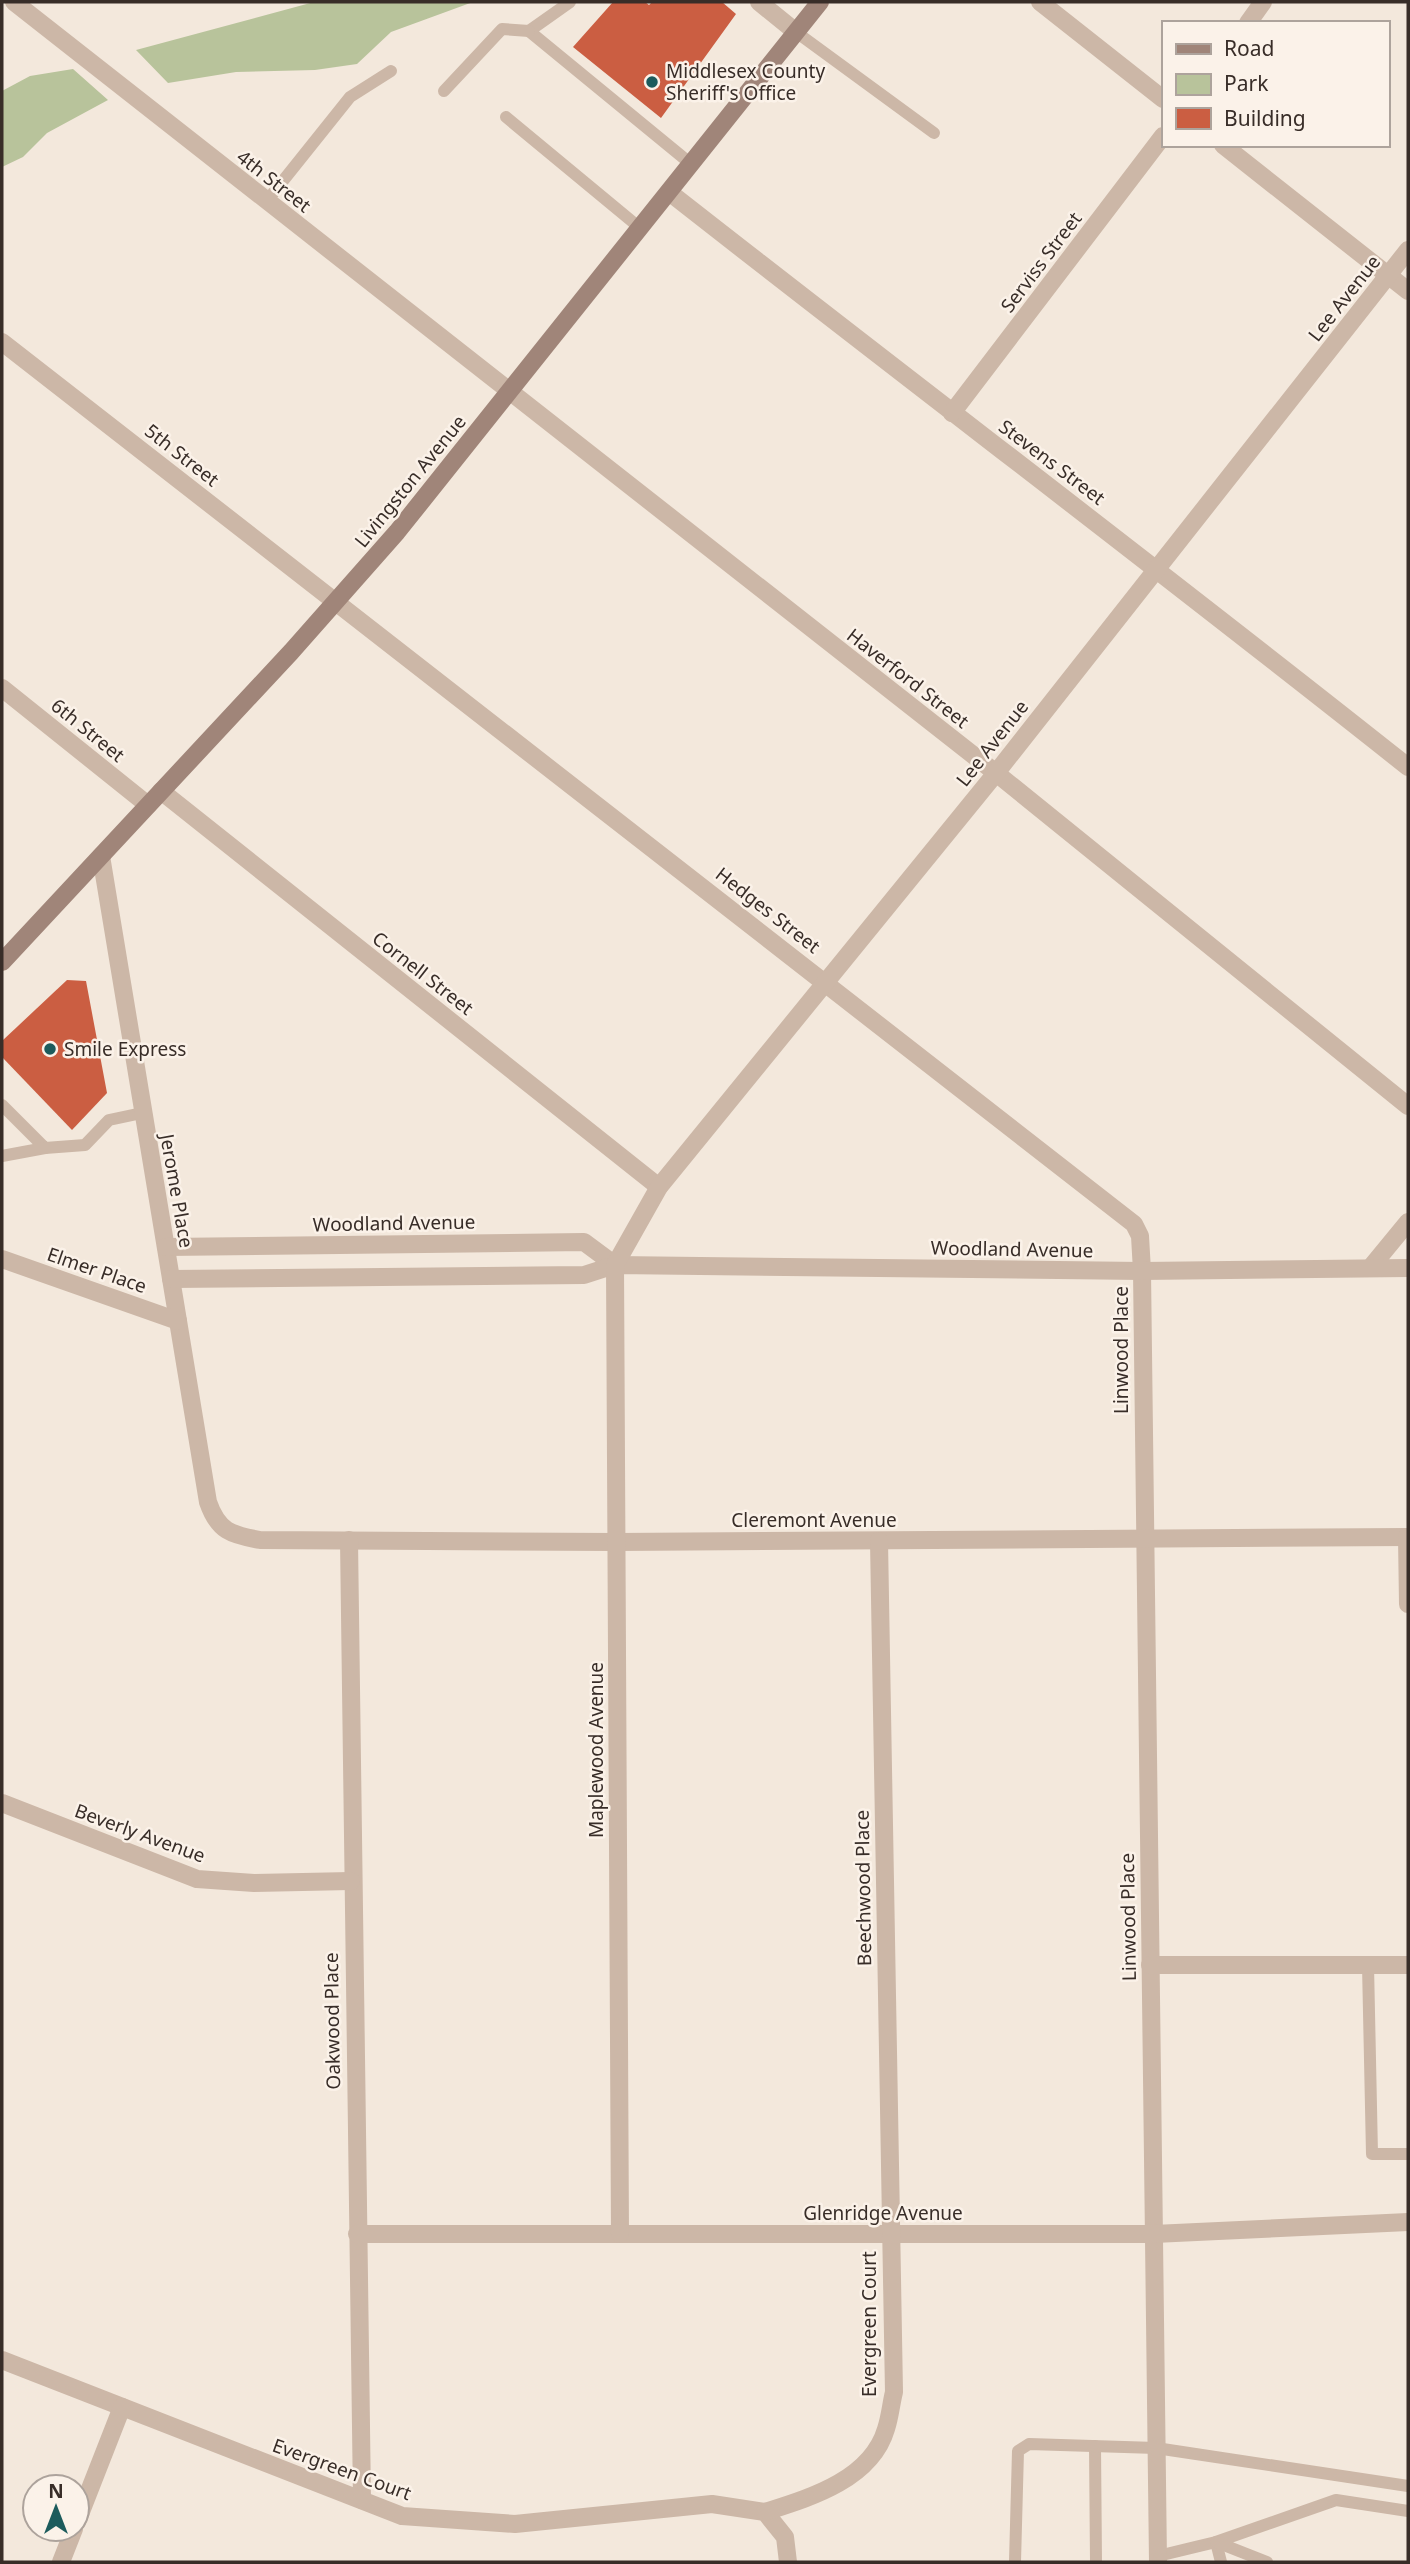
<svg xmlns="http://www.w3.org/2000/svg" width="1410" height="2564" font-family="'Noto Sans',sans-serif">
<rect width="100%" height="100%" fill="#f3e8dc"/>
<g fill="#b8c39b">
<polygon points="314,2 473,2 391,32 357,64 315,70 236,72 168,83 136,50"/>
<polygon points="73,69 108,100 47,133 23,157 2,167 2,91 30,76"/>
</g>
<g fill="#cb5e42">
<polygon points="613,2 645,2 649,5 652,2 722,2 736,14 661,118 573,47"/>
<polygon points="67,980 86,981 107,1093 72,1130 2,1057 2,1041"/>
</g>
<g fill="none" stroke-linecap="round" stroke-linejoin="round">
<g stroke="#ccb7a7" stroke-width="12">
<polyline points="570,2 529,31 691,164"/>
<polyline points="796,32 934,133"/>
<polyline points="444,91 502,29 529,31"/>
<polyline points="506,117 640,228"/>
<polyline points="266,202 350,97 391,71"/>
<polyline points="2,1105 45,1148 85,1145 109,1120 142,1113"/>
<polyline points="2,1156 45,1148"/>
<polyline points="1368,1965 1372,2154 1408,2154"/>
<polyline points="1095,2446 1096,2562"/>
<polyline points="1158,2556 1216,2542 1221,2562"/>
<polyline points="1015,2562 1018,2451 1029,2444 1156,2448 1408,2486"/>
<polyline points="1267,2562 1216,2542 1336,2500 1408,2511"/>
</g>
<g stroke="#ccb7a7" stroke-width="18">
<polyline points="14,2 996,773 1408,1106"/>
<polyline points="759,2 796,32"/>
<polyline points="1040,2 1163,99"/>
<polyline points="1248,23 1263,2"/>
<polyline points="1223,145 1408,291"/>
<path d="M669 192C915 385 1164 573 1408 767"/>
<polyline points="2,342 1134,1224 1140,1236 1142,1271 1158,2562"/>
<polyline points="952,413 1163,136"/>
<polyline points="2,688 148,805"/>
<polyline points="161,791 659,1187"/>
<path d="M101 856 208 1502C218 1531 231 1535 260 1540L616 1542 1408 1537"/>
<polyline points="166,1247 584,1242 615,1265"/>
<polyline points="2,1259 178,1321"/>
<polyline points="1371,1267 1408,1222"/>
<polyline points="171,1279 584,1275 615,1265 1142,1271 1408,1268"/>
<polyline points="1407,1537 1408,1604"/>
<polyline points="349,1540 362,2500"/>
<polyline points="2,1803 197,1879 254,1883 351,1881"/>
<polyline points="1150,1965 1408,1965"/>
<polyline points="357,2234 1154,2234 1408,2222"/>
<polyline points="620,2234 615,1265 659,1187 996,773 1408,250"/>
<polyline points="2,2360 402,2516 515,2524 712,2504 765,2512 785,2537 788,2562"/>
<path d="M765 2512C809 2498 871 2480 886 2429 890 2417 891 2404 894 2392L879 1541"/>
<polyline points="77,2522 122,2407"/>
<polyline points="61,2562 74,2529"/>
</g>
<polyline stroke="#a08579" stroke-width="18" points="2,962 291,652 397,532 820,2"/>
</g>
<g fill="#1c5b5c" stroke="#fbf2e9" stroke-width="2.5">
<circle cx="652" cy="82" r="7"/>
<circle cx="50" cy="1049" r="7"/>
</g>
<g text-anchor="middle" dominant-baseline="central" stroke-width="5" stroke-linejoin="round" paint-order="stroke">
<g font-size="19" fill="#382d28" stroke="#fbf2e9" text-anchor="start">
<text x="666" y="71">Middlesex County<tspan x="666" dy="22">Sheriff's Office</tspan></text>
<text x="64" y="1049">Smile Express</text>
</g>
<g font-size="19" fill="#382d28" stroke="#fbf2e9">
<text transform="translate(274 181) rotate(38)">4th Street</text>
<text transform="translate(1041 262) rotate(-53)">Serviss Street</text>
<text transform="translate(1344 298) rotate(-52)">Lee Avenue</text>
<text transform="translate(182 455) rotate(38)">5th Street</text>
<text transform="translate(1052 462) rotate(37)">Stevens Street</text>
<text transform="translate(410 481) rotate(-51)">Livingston Avenue</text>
<text transform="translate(908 678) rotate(38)">Haverford Street</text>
<text transform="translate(88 730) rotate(39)">6th Street</text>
<text transform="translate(992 743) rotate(-52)">Lee Avenue</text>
<text transform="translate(768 910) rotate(38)">Hedges Street</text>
<text transform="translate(423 973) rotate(38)">Cornell Street</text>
<text transform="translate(177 1191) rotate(80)">Jerome Place</text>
<text transform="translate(394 1223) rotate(-1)">Woodland Avenue</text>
<text transform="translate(1012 1249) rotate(1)">Woodland Avenue</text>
<text transform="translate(97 1270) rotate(19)">Elmer Place</text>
<text transform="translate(1121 1350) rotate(-90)">Linwood Place</text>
<text x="814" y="1520">Cleremont Avenue</text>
<text transform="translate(596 1750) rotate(-90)">Maplewood Avenue</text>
<text transform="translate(140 1833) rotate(20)">Beverly Avenue</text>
<text transform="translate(863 1888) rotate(-91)">Beechwood Place</text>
<text transform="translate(1128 1917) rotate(-91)">Linwood Place</text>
<text transform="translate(332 2021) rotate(-91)">Oakwood Place</text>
<text x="883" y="2213">Glenridge Avenue</text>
<text transform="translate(869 2324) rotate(-90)">Evergreen Court</text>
<text transform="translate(342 2469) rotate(20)">Evergreen Court</text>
</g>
</g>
<rect width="1410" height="2564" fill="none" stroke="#382d28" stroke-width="7"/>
<rect x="1162" y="21" width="228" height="126" fill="#fbf2e9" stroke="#ada39c" stroke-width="2"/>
<rect x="1176" y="44" width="35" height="10" fill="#a08579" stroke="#ada39c" stroke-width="2"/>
<text x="1224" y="56" font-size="21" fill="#382d28">Road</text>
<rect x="1176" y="74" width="35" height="21" fill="#b8c39b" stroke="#ada39c" stroke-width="2"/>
<text x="1224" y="91" font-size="21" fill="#382d28">Park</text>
<rect x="1176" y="108" width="35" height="21" fill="#cb5e42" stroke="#ada39c" stroke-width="2"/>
<text x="1224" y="126" font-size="21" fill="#382d28">Building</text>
<g transform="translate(56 2508)"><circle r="33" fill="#fbf2e9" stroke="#ada39c" stroke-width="2"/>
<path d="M0-5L12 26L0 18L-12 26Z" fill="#1c5b5c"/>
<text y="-10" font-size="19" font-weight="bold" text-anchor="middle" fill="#382d28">N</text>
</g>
</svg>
